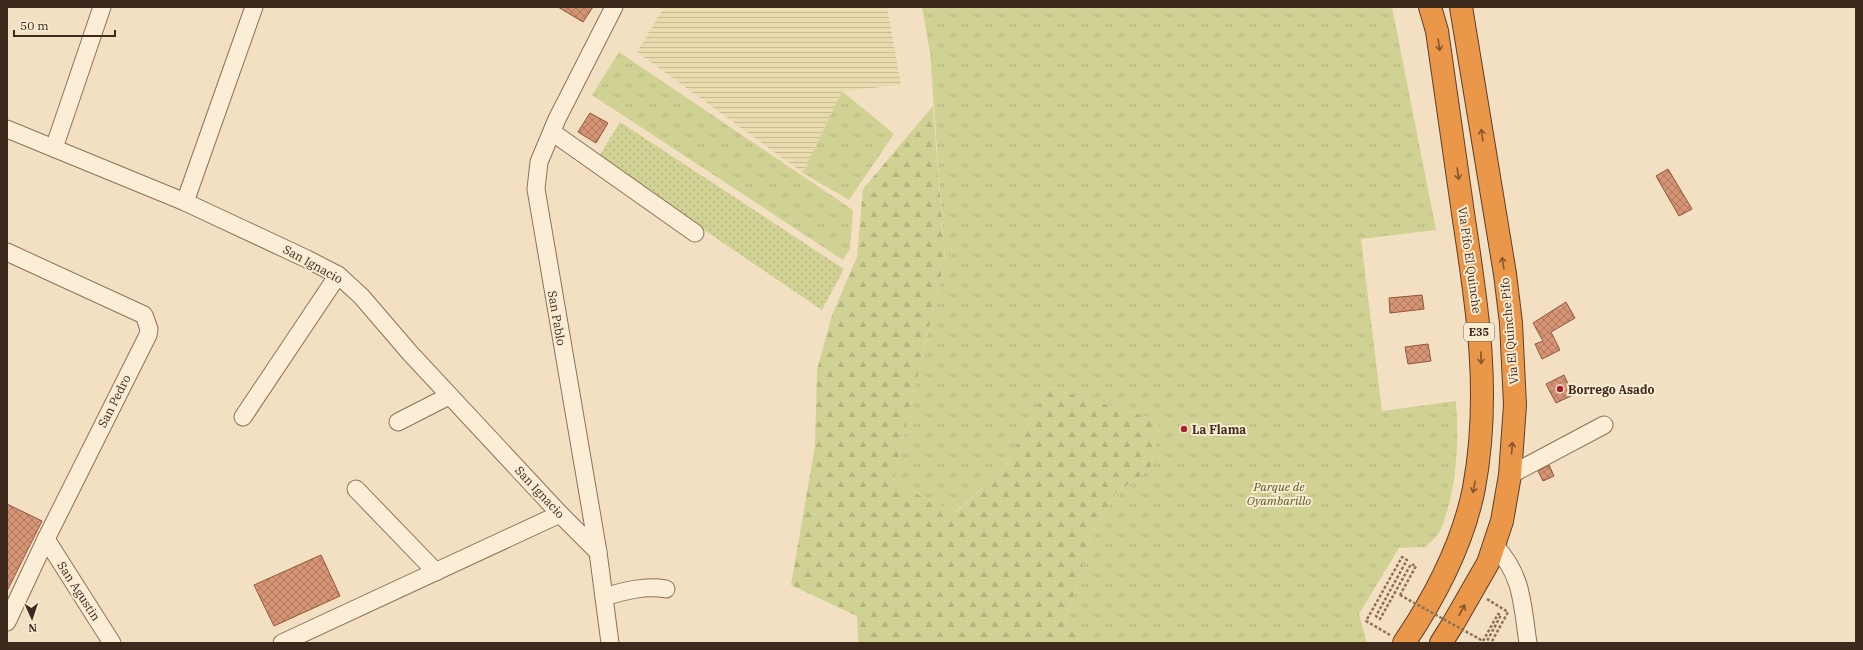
<svg xmlns="http://www.w3.org/2000/svg" width="1863" height="650" font-family="'IBM Plex Serif',serif">
<defs>
<pattern id="farmland-rules" width="6" height="5" patternUnits="userSpaceOnUse"><rect width="6" height="5" fill="#e9dbae"/><path d="M0 2.5h6" fill="none" stroke="#c9bc95"/></pattern>
<pattern id="grass-tufts" width="24" height="20" patternUnits="userSpaceOnUse"><rect width="24" height="20" fill="#d0d294"/><path d="M3 7l-1-3M5 7V3M7 7l1-3M15 17l-1-3M17 17v-4M19 17l1-3" fill="none" stroke="#b4b47f"/></pattern>
<pattern id="forest-firs" width="22" height="20" patternUnits="userSpaceOnUse"><rect width="22" height="20" fill="#d0d294"/><path d="M5 1l3.5 6h-7zM16 11l3.5 6h-7z" fill="#b4b47f"/></pattern>
<pattern id="garden-dots" width="8" height="8" patternUnits="userSpaceOnUse"><rect width="8" height="8" fill="#d0d294"/><path d="M2 2h.1M6 6h.1" fill="none" stroke="#b4b47f" stroke-width="1.8" stroke-linecap="round"/></pattern>
<pattern id="building-cross-hatch" width="8" height="8" patternUnits="userSpaceOnUse"><rect width="8" height="8" fill="#d59474"/><path d="M0 0l8 8M0 8l8-8" fill="none" stroke="#ae795f"/></pattern>
</defs>
<rect width="100%" height="100%" fill="#f3e0c2"/>
<polygon fill="url(#farmland-rules)" points="664,7 887,7 901,85 842,91 803,173 637,52"/>
<g fill="url(#grass-tufts)">
<path d="M922 7H1392L1436 230 1361 239 1382 411 1456 401C1459 444 1457 491 1440 531 1437 537 1430 542 1426 547L1399 548 1359 614 1367 643H1094L1064 628 1091 536 1115 494 1150 469 1160 421 1048 387 1004 468 955 512 893 483 945 258 930 53Z"/>
<polygon points="619,52 853,210 850,249 843,260 592,95"/>
<polygon points="842,91 894,134 849,200 803,173"/>
</g>
<polygon fill="url(#forest-firs)" points="933,106 945,258 893,483 956,512 1004,468 1048,387 1160,421 1150,469 1115,494 1091,536 1064,628 1094,643 858,643 857,616 791,585 815,446 817,370 832,315 857,257 863,189"/>
<polygon fill="url(#garden-dots)" points="620,122 844,269 822,310 598,158"/>
<g fill="url(#building-cross-hatch)" stroke="#91553a">
<polygon points="558,7 593,7 583,22"/>
<polygon points="590,113 608,123 596,143 578,132"/>
<polygon points="1668,169 1692,209 1679,216 1656,176"/>
<polygon points="1422,295 1424,309 1390,313 1389,298"/>
<polygon points="1566,302 1575,318 1551,332 1560,350 1542,359 1535,344 1543,341 1533,323"/>
<polygon points="1428,344 1431,361 1408,364 1405,347"/>
<polygon points="1564,375 1573,395 1556,403 1546,384"/>
<polygon points="1549,465 1554,476 1543,481 1538,471"/>
<polygon points="7,504 42,521 7,591"/>
<polygon points="321,555 340,596 274,626 254,585"/>
</g>
<g fill="none" stroke-linecap="round" stroke-linejoin="round">
<g stroke="#8f7057" stroke-width="19">
<g id="minor">
<polyline points="7,129 185,202 307,259 338,275 361,296 410,353 560,514 598,552"/>
<polyline points="552,132 695,233"/>
<polyline points="54,148 102,7"/>
<polyline points="185,202 254,7"/>
<polyline points="7,252 144,315 149,329 148,335 46,539 7,622"/>
<polyline points="243,417 338,275"/>
<polyline points="398,422 443,399 448,394"/>
<polyline points="1510,475 1604,425"/>
<polyline points="356,489 436,572"/>
<polyline points="46,539 112,643"/>
<path d="M1494 545C1523 575 1522 604 1528 643"/>
<path d="M604 597C624 591 646 585 666 589"/>
<polyline points="282,643 560,514"/>
<polyline points="610,643 598,552 536,189 539,162 557,119 614,7"/>
</g>
</g>
<g stroke="#5c3e2b" stroke-width="24">
<g id="highway">
<path d="M1404 643C1435 597 1463 544 1474 488 1491 396 1478 311 1464 220 1455 157 1446 94 1437 31L1430 7"/>
<polyline points="1441,643 1453,624 1488,563 1502,521 1510,475 1515,405 1511,323 1505,274 1461,7"/>
</g>
</g>
<g stroke="#8f7057" stroke-width="2.5" stroke-dasharray="3 2" stroke-linecap="butt">
<polyline points="1487,599 1508,612 1491,643"/>
<polyline points="1390,635 1366,621 1402,557 1407,560 1376,616 1380,619 1411,564 1416,566 1400,595"/>
<polyline points="1483,641 1498,614 1501,615 1486,643"/>
</g>
<use href="#minor" stroke="#fceed6" stroke-width="17"/>
<use href="#highway" stroke="#eb974a" stroke-width="22"/>
<polyline stroke="#8f7057" stroke-width="2.5" stroke-dasharray="3 2" stroke-linecap="butt" points="1400,595 1483,641"/>
</g>
<defs><path id="oneway-shaft" d="M-6 0H5M1.5-3L5.5 0L1.5 3" fill="none" stroke-width="1.6" stroke-linecap="round" stroke-linejoin="round"/></defs>
<g stroke="#83562f">
<use href="#oneway-shaft" transform="translate(1439 45) rotate(82)"/>
<use href="#oneway-shaft" transform="translate(1482 135) rotate(-99)"/>
<use href="#oneway-shaft" transform="translate(1458 174) rotate(82)"/>
<use href="#oneway-shaft" transform="translate(1503 263) rotate(-99)"/>
<use href="#oneway-shaft" transform="translate(1481 358) rotate(88)"/>
<use href="#oneway-shaft" transform="translate(1512 448) rotate(-86)"/>
<use href="#oneway-shaft" transform="translate(1474 487) rotate(101)"/>
<use href="#oneway-shaft" transform="translate(1462 610) rotate(-61)"/>
</g>
<g fill="#a5202c" stroke="#f9ebd2" stroke-width="1.5">
<circle cx="1560" cy="389" r="4"/>
<circle cx="1184" cy="429" r="4"/>
</g>
<g text-anchor="middle" dominant-baseline="central" stroke-width="4" stroke-linejoin="round" paint-order="stroke">
<rect fill="#f9ebd2" stroke="#756453" stroke-width="1" x="1464" y="323" width="30" height="18" rx="3"/>
<g font-size="11" font-weight="bold" fill="#3d2a1d">
<text x="1479" y="332">E35</text>
</g>
<g font-size="12" fill="#3d2a1d" stroke="#f9ebd2">
<text transform="translate(1470 260) rotate(82)">Via Pifo El Quinche</text>
<text transform="translate(313 264) rotate(29)">San Ignacio</text>
<text transform="translate(557 318) rotate(80)">San Pablo</text>
<text transform="translate(1509 331) rotate(-95)">Via El Quinche Pifo</text>
<text transform="translate(114 401) rotate(-63)">San Pedro</text>
<text transform="translate(540 492) rotate(47)">San Ignacio</text>
<text transform="translate(79 591) rotate(57)">San Agustin</text>
</g>
<g font-size="12" font-weight="bold" fill="#3d2a1d" stroke="#f9ebd2" text-anchor="start">
<text x="1568" y="389">Borrego Asado</text>
<text x="1192" y="429">La Flama</text>
</g>
<g font-size="12" font-style="italic" fill="#525c21" stroke="#f9ebd2">
<text x="1279" y="486">Parque de<tspan x="1279" dy="14">Oyambarillo</tspan></text>
</g>
</g>
<rect width="1863" height="650" fill="none" stroke="#3d2a1d" stroke-width="16"/>
<g transform="translate(32 618) rotate(177)" stroke="#f9ebd2" stroke-width="3" paint-order="stroke">
<path d="M0-3L7 15L0 10L-7 15Z" fill="#3d2a1d"/>
<text y="-6" font-size="11" font-weight="bold" text-anchor="middle" fill="#3d2a1d">N</text>
</g>
<path d="M14 30v6h101v-6" fill="none" stroke="#3d2a1d" stroke-width="2"/>
<text x="20" y="30" font-size="12" fill="#3d2a1d" stroke="#f9ebd2" stroke-width="3" paint-order="stroke">50 m</text>
</svg>
